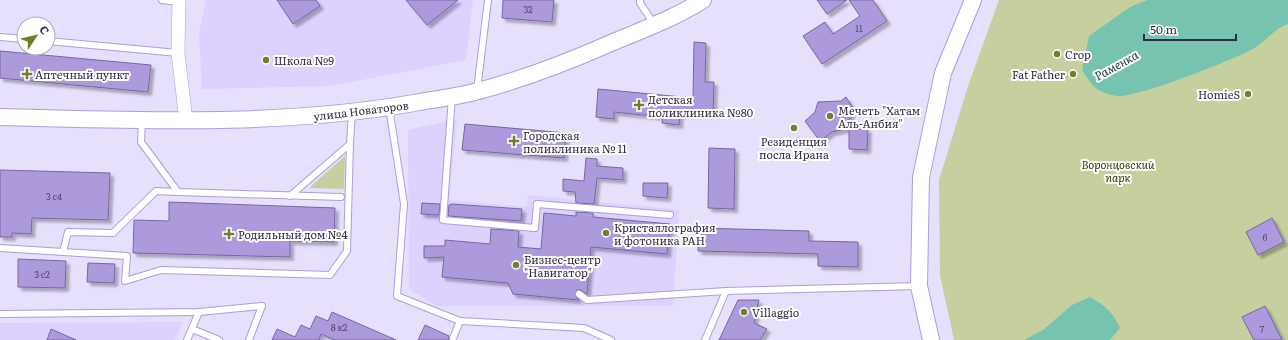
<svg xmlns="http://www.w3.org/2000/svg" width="1288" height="340" font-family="Literata,serif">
<defs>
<filter id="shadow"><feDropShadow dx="3.5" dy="3.5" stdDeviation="1" flood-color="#0004"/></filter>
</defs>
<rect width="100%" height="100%" fill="#e7e0fc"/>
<g fill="#dcd1ff">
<polygon points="206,0 473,0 466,60 330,86 202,89 199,33"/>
<polygon points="457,119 449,200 527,207 528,195 679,210 673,306 437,306 409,289 408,130"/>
<polygon points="182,322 175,340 0,340 0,323"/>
</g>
<g fill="#c6d09e">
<polygon points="999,0 1288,0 1288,340 954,340 940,276 939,180 969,83"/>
<polygon points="345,156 344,189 309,188"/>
</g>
<g fill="#76c3b0">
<path d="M1147 0H1288V24C1275 28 1268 39 1256 47 1239 58 1134 99 1117 96 1096 92 1093 87 1082 70L1089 36 1130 7Z"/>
<path d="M1090 297C1104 305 1114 313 1120 328L1110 340H1024L1043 330 1072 305Z"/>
</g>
<g fill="#ad9add" stroke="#7765a3" filter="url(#shadow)">
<polygon points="277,0 316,0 320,6 293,24"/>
<polygon points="406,0 458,0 427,25"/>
<polygon points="503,0 554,0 552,22 502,18"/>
<polygon points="817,0 847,0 827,14"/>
<polygon points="849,0 873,0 887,21 822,64 803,36 825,22 833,34 860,16"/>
<polygon points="694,42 706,43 705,82 714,82 713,114 680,114 679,125 662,123 663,117 614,112 614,119 596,117 598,89 693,98"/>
<polygon points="0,51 151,65 148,92 0,78"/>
<polygon points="846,97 853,108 846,129 832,132 820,141 805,121 815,112 818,102 841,101"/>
<polygon points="465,124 566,133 564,158 462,150"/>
<polygon points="849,129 868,129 867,150 849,149"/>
<polygon points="709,148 735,149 734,209 708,208"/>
<polygon points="586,158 597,159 597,166 623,168 623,180 597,178 594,204 576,203 575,192 563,191 563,179 584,181"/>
<polygon points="0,170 110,173 108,220 32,218 31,234 12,233 12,237 0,237"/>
<polygon points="643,183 668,183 667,198 643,196"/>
<polygon points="169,202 335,208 334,242 290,241 290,257 133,253 134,220 169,221"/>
<polygon points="422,203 440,204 439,215 421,214"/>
<polygon points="452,204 522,209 521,221 448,216 449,205"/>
<polygon points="576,212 593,213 593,217 670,224 667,254 591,247 587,294 581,290 577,290 575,295 579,300 513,294 508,283 442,277 444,257 424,258 424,246 445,246 445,240 490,244 491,229 519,231 518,247 541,249 544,213 576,216"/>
<polygon points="1272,218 1284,242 1258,255 1246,232"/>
<polygon points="699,228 809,231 809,241 858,242 858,267 818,266 818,254 698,251"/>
<polygon points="18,259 66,261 65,288 18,287"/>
<polygon points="88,263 115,264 114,283 87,282"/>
<polygon points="738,300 759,300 754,323 767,329 760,340 719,340"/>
<polygon points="1265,306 1282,340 1254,340 1242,317"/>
<polygon points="332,312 396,340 335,340 321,334 319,340 272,340 277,329 295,337 301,325 310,329 316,316 328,321"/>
<polygon points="425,325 449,336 449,340 418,340"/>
<polygon points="51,329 76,340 47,340"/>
</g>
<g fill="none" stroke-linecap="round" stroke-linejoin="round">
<g stroke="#ae9cde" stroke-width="8">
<g id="service">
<polyline points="162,0 179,2"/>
<polyline points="640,0 640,3 654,24"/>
<polyline points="0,37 24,39"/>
<polyline points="48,41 178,53"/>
<polyline points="477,90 488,0"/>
<polyline points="452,97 443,220 535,228 537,204 670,215"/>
<polyline points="389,107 404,204 397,296 460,321 453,338"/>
<polyline points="142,120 141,142 178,192 341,197"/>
<polyline points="290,196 350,144 352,112"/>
<polyline points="0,248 127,256 125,281 161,270 330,275 347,251 350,144"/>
<polyline points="63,252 68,232 113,233 156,191 178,192"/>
<polyline points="579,294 587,300 726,291"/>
<polyline points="0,314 199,312 262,306 249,340"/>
<polyline points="460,321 584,328 611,340"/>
<polyline points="192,329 219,340"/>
<polyline points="187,340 199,312"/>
<polyline points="705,340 726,291 919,286"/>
</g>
</g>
<g stroke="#ae9cde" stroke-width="14">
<polyline id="minor" points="179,0 178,53 186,121"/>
</g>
<g stroke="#ae9cde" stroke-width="18">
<g id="tertiary">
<path d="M0 117C138 120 277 127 414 103 435 99 457 97 478 91 524 79 568 62 611 43 642 30 675 18 703 0"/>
<polyline points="931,340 919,286 921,177 943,73 973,0"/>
</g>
</g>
<use href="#service" stroke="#fff" stroke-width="6"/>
<use href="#minor" stroke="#fff" stroke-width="13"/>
<use href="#tertiary" stroke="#fff" stroke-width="16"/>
</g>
<g fill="#727e2a" stroke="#fff" stroke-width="1.5">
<circle cx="1057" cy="54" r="4"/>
<circle cx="266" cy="60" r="4"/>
<path d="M25 68h4v4h4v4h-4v4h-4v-4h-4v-4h4z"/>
<circle cx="1073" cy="74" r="4"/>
<circle cx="1248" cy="94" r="4"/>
<path d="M637 99h4v4h4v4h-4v4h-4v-4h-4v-4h4z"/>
<circle cx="830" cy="116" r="4"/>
<circle cx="794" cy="128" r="4"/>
<path d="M512 135h4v4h4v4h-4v4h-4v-4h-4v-4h4z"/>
<circle cx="606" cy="233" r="4"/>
<path d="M227 228h4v4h4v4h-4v4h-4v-4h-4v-4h4z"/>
<circle cx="516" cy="265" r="4"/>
<circle cx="744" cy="312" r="4"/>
</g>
<g text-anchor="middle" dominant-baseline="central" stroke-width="4" stroke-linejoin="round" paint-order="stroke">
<g font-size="9" fill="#52476c">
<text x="528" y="9">32</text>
<text x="859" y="28">11</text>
<text x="54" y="196">3 с4</text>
<text x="1265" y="237">6</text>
<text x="42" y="274">3 с2</text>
<text x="339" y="327">8 к2</text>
<text x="1262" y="329">7</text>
</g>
<g font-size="11" fill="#332b46" stroke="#fff" text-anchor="start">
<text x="1065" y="54">Crop</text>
<text x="274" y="60">Школа №9</text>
<text x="35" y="74">Аптечный пункт</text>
<text x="1065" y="74" text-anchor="end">Fat Father</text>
<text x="1240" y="94" text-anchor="end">HomieS</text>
<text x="648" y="99">Детская<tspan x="648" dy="13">поликлиника №80</tspan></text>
<text x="838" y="110">Мечеть "Хатам<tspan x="838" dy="13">Аль-Анбия"</tspan></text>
<text x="523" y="135">Городская<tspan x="523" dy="13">поликлиника № 11</tspan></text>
<text x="794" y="141" text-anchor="middle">Резиденция<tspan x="794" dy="13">посла Ирана</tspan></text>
<text x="614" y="227">Кристаллография<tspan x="614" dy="13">и фотоника РАН</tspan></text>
<text x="238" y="234">Родильный дом №4</text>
<text x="524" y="259">Бизнеc-центр<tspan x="524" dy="13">"Навигатор"</tspan></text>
<text x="752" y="312">Villaggio</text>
</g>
<g font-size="11" fill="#332b46" stroke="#fff">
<text transform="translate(361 110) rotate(-7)">улица Новаторов</text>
</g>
<g font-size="11" font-style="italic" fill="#363d0e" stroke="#fff">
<text x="1118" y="164">Воронцовский<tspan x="1118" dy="13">парк</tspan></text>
</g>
<g font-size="12" font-style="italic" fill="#1f433b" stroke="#fff">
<text transform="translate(1116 65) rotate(-29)">Раменка</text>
</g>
</g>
<g transform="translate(36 36) rotate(55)"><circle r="19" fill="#ffffff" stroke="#adaab5"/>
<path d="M0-3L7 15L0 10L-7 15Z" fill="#727e2a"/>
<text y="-6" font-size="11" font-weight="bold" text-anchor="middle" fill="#332b46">С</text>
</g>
<path d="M1144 34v6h92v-6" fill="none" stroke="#332b46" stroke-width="2"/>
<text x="1150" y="34" font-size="12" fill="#332b46" stroke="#ffffff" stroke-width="3" paint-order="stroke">50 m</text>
</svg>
